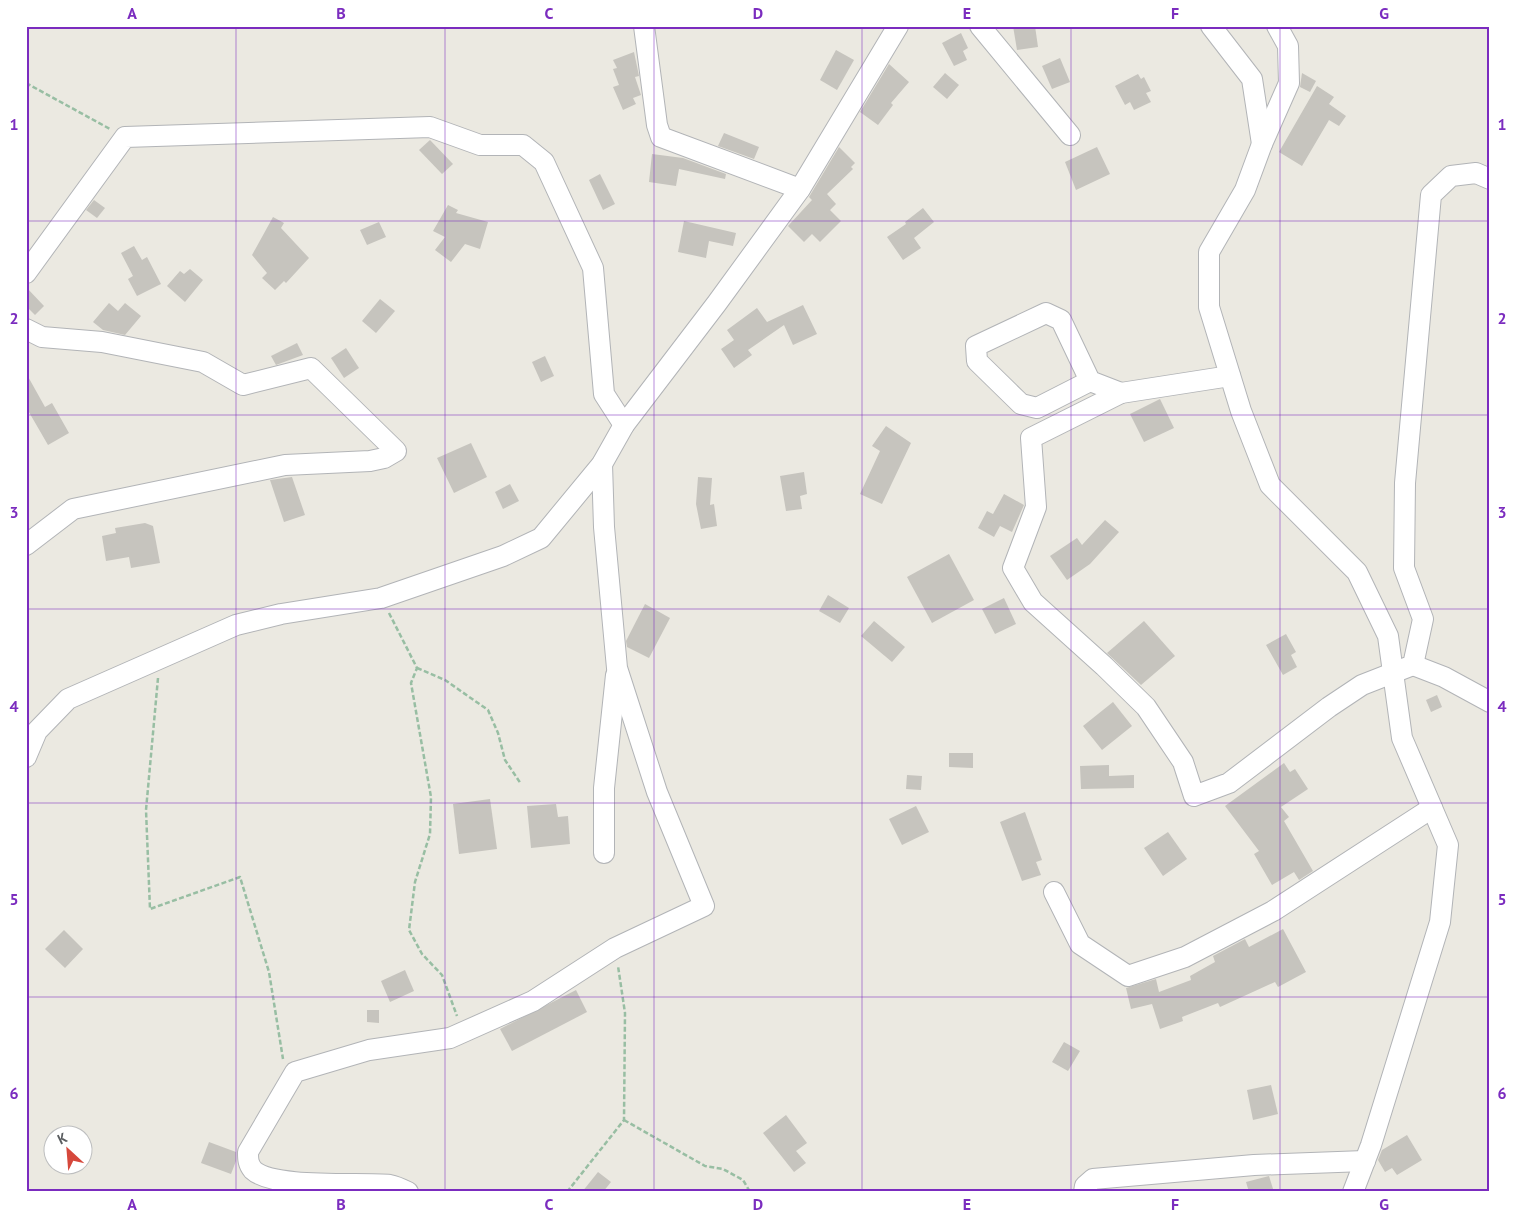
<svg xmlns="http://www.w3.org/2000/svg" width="1516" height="1218" font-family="'PT Sans',sans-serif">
<rect width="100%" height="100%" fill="#ebe9e1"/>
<g fill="#c6c4be">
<polygon points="1013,26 1035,26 1038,47 1017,50"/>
<polygon points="961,33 968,48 963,51 967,60 954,66 942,43"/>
<polygon points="836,50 854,60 837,90 820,80"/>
<polygon points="634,52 639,76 635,77 641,95 633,98 636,104 623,110 613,87 619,85 613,69 617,68 613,60"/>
<polygon points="1060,58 1070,82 1052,89 1042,66"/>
<polygon points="889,64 909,82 891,103 893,105 878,125 860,112"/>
<polygon points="945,73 959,85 947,99 933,87"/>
<polygon points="1302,73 1316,81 1310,92 1300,87"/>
<polygon points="1138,74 1141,79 1144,77 1151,91 1146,93 1151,102 1134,110 1130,102 1125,105 1115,86"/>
<polygon points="1317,86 1334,97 1329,104 1346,116 1339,126 1329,120 1302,166 1279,152"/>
<polygon points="724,133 759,147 754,159 718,146"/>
<polygon points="430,140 453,164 442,174 419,150"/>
<polygon points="839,147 855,163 851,167 853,169 827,194 836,204 830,210 841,221 820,242 812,234 804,242 788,226 812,200 809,197"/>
<polygon points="1097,147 1110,174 1076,190 1065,162"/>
<polygon points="652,154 683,158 726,174 725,179 679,169 676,186 649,182"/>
<polygon points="600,174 615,204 603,210 589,180"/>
<polygon points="94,200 105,208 97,218 86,210"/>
<polygon points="448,205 458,210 456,213 488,222 480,249 465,244 451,262 435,250 445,237 433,231"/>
<polygon points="923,208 934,222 914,238 921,248 903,260 887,237 906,224 905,222"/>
<polygon points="273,217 284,223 281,228 309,258 286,283 284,281 275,290 262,278 267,273 252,255"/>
<polygon points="684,221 736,233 733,246 709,241 706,258 678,252"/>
<polygon points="379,222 386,237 367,245 360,230"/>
<polygon points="134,246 142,260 147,257 161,284 137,296 128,279 133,276 121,253"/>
<polygon points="190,269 203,280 185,302 167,286 180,271 184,274"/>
<polygon points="26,287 44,306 35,315 26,306"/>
<polygon points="380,299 395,311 376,333 362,321"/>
<polygon points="109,303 118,311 125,303 141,316 125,335 103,330 93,322"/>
<polygon points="803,305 817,334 793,345 784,325 748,350 752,355 734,368 721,349 734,340 727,330 757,308 767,322"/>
<polygon points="297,343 303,355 276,365 271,356"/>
<polygon points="346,348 359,368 344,378 331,358"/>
<polygon points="545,356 554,376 541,382 532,362"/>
<polygon points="26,373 45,407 52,403 69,433 48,445 26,407"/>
<polygon points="1160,399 1174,428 1144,442 1130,414"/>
<polygon points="886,426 911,443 882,504 860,494 880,451 872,446"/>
<polygon points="471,443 487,477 454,493 437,458"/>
<polygon points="804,472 807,494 800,496 802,509 786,511 780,476"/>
<polygon points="292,477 305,515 284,522 270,480"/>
<polygon points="698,477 712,478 710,505 714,504 717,526 701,529 696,504"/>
<polygon points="510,484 519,501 503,509 495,492"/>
<polygon points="1004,494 1024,505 1012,532 1000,526 994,537 978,528 987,511 993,514"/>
<polygon points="1105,520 1119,532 1090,564 1067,580 1050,556 1077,538 1082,545"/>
<polygon points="145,523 153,526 160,563 131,568 129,557 106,561 102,536 116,533 115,528"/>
<polygon points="949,554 974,600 932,623 907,577"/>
<polygon points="828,595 849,608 840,623 819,611"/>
<polygon points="1004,598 1016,624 995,634 982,609"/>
<polygon points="645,604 670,618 649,658 627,647 626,641"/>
<polygon points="874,621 905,647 892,662 861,636"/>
<polygon points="1144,621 1175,656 1141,685 1107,653"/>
<polygon points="1286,634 1296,652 1291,655 1297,667 1283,675 1266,645"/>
<polygon points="1437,695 1442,707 1431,712 1426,700"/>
<polygon points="1113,702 1132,726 1102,750 1083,726"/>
<polygon points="949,753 973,753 973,768 949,767"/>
<polygon points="1284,763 1290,772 1295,769 1308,789 1281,807 1289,817 1284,821 1313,871 1299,880 1294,872 1272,885 1254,854 1259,851 1225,806"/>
<polygon points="1109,765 1109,776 1134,775 1134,788 1081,789 1080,766"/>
<polygon points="907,775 922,776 921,790 906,789"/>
<polygon points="490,799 497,849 459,854 453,804"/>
<polygon points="556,804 558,817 568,816 570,844 531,848 527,806"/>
<polygon points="916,806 929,832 902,845 889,819"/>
<polygon points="1025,812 1042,860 1036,862 1041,875 1022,881 1000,822"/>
<polygon points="1168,832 1187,859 1163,876 1144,848"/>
<polygon points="1283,929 1306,972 1278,987 1275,982 1220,1007 1218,1003 1182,1017 1183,1021 1160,1029 1152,1004 1131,1009 1126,988 1156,979 1159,992 1191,980 1190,976 1215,962 1213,956 1245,939 1249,947"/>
<polygon points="64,930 83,949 65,968 45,949"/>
<polygon points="405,970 414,991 390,1002 381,981"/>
<polygon points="576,990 587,1012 512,1051 500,1029"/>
<polygon points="367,1010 379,1010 379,1023 367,1022"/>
<polygon points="1064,1042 1080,1051 1068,1071 1052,1062"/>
<polygon points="1271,1085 1278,1114 1253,1120 1247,1090"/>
<polygon points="786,1115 807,1143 796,1151 806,1163 794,1172 763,1133"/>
<polygon points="1407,1135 1422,1160 1397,1175 1392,1168 1385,1172 1378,1160 1382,1150"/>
<polygon points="209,1142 236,1152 236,1161 231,1174 201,1163"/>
<polygon points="598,1172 611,1182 603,1192 582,1192"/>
<polygon points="1269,1176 1274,1192 1249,1192 1246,1182"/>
</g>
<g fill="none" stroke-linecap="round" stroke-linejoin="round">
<g stroke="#b2b4b7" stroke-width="22">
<g id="minor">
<polyline points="644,26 657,125 661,137 800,189"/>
<polyline points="980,26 1070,135"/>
<polyline points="1211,26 1252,79 1262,144"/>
<polyline points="1277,26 1288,46 1289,83 1262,144 1245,190 1209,252 1209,307 1241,411 1270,485 1357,572 1388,636 1402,738 1448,845 1440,922 1371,1145 1353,1192"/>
<polyline points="26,273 125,137 430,127 480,145 523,145 544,162 593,268 604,394 624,425"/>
<polyline points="26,329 42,337 102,342 203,362 243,385 311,368 396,451 384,458 370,461 285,465 73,509 26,545"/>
<polyline points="1230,376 1121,393 1031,438 1036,507 1013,568 1033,602 1104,666 1146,707 1183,762 1194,796 1229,783 1329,707 1362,685 1413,665 1423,619 1404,568 1405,483 1431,195 1451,176 1476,173 1490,179"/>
<polyline points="1090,381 1037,408 1021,404 977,361 976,346 1046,313 1061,320 1090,381 1121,393"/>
<polyline points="1413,665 1444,677 1490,702"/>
<polyline points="26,757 37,731 68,699 236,625 281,614 381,598 503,556 541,538 602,464 624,425 717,303 800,189 898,26"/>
<polyline points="604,853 604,788 616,675"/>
<polyline points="1054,892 1080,944 1128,976 1185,957 1273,911 1432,808"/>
<path d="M408 1192C402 1189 396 1186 390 1185 361 1182 273 1189 253 1170 248 1164 248 1159 248 1152L295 1072 369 1050 450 1038 533 1001 615 948 704 906 657 792 617 668 604 527 602 464"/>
<polyline points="1084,1192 1085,1186 1093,1179 1254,1165 1365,1161"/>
</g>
</g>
<g stroke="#98bea3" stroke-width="2.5" stroke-dasharray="5 2.5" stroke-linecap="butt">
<polyline points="26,83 110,129"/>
<polyline points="389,613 417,668 411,683 431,797 430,834 415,882 409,930 422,954 442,975 457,1016"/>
<polyline points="417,668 445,680 488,710 498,733 505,760 521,784"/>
<polyline points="158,678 146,810 150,909 240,877 269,972 283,1059"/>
<polyline points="624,1120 705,1166 723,1169 743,1180 750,1192"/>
<polyline points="567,1192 624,1120 625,1013 618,966"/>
</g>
<use href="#minor" stroke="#fff" stroke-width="20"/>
</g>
<path fill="none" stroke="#7b2cbf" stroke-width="1" stroke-opacity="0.55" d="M236 26V1192M445 26V1192M654 26V1192M862 26V1192M1071 26V1192M1280 26V1192M26 221H1490M26 415H1490M26 609H1490M26 803H1490M26 997H1490"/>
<rect width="1516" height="1218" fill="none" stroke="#ffffff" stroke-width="55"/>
<g transform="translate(68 1150) rotate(334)"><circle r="24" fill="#ffffff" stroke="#bdbebf"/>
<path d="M0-4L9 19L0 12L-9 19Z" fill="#d6483c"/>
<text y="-8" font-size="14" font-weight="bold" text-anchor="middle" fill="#5a5d60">K</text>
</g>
<rect x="28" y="28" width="1460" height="1162" fill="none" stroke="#7b2cbf" stroke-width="2"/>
<g font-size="16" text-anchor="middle" font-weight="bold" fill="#7b2cbf">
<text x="132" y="19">A</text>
<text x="341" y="19">B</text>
<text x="549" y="19">C</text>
<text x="758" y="19">D</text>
<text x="967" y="19">E</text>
<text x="1175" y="19">F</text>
<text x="1384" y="19">G</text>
<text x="14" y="130">1</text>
<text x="1502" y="130">1</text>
<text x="14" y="324">2</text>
<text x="1502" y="324">2</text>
<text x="14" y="518">3</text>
<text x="1502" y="518">3</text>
<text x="14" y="712">4</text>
<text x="1502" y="712">4</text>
<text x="14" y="905">5</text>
<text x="1502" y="905">5</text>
<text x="14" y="1099">6</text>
<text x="1502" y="1099">6</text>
<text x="132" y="1210">A</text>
<text x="341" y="1210">B</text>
<text x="549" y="1210">C</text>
<text x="758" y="1210">D</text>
<text x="967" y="1210">E</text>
<text x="1175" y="1210">F</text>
<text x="1384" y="1210">G</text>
</g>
</svg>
